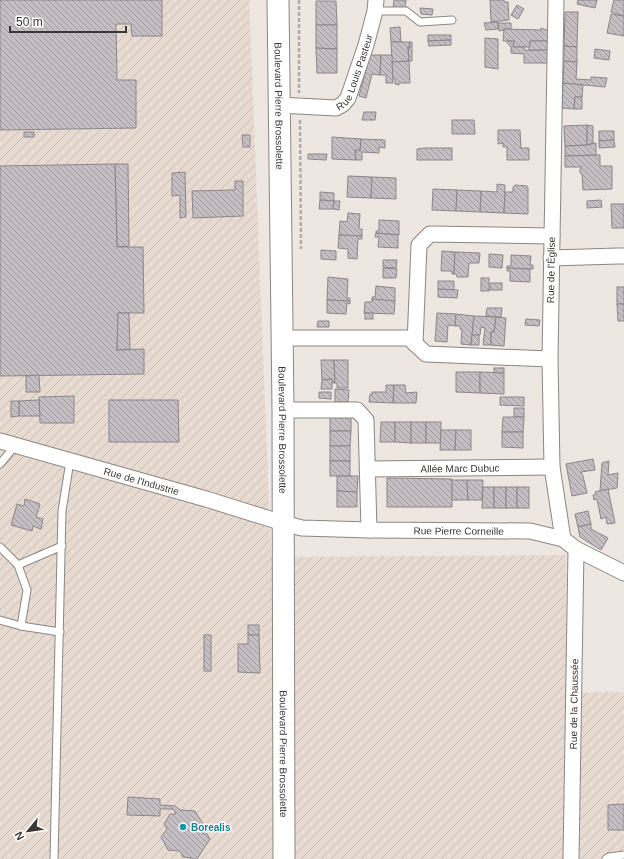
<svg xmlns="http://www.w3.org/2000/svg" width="624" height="859" font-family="Helvetica,sans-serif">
<defs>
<pattern id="industrial-furrows" width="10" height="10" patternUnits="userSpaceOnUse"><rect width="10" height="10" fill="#e7dad0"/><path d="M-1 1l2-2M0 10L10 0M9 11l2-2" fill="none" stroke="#c7bcb3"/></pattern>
<pattern id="building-back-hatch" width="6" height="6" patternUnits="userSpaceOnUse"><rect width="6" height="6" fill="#c5bec3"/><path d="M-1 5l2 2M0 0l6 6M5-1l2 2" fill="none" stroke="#a19b9f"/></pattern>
</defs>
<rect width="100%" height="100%" fill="#ede6e1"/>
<polygon fill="url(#industrial-furrows)" points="0,0 249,0 271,557 566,555 567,693 624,692 624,859 0,859"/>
<g fill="url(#building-back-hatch)" stroke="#8c868a">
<polygon points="0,0 162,0 162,36 132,36 131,24 116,24 117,80 136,80 136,128 0,130"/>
<polygon points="394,0 406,0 405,8 393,8"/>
<polygon points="490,0 504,0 504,2 508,2 509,20 491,22"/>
<polygon points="578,0 597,0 595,8 577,4"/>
<polygon points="614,0 624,0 624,16 611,12"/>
<polygon points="316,1 336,1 337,25 316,25"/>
<polygon points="517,5 524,9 518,19 511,15"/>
<polygon points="420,8 433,9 432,15 421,14"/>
<polygon points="565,12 578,12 577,47 564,46"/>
<polygon points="611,14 624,16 624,36 607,33"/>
<polygon points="498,22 498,29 486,30 484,23"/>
<polygon points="498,23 511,23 511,29 504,29 504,30 499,31"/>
<polygon points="316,25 337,25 337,49 316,48"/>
<polygon points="400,27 401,42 391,42 390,28"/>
<polygon points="541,28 546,30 549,30 548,41 530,41 530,47 513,47 514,41 503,41 504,29 541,30"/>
<polygon points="428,35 451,35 451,40 428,41"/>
<polygon points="485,38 498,39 498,69 485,67"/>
<polygon points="451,40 451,45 429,46 428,41"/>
<polygon points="508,41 514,41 513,47 524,47 525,50 548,50 548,63 524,63 524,54 511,53 511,46 510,46 507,43"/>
<polygon points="530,41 548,41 548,50 529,50"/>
<polygon points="391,42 409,42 410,48 408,47 409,61 392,62"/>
<polygon points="409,42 412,42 412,61 409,61 408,47 410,48"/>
<polygon points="564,46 577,47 577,62 564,61"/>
<polygon points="316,48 337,49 337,73 317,73"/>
<polygon points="595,49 610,51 609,60 594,58"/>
<polygon points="370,55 381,55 380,75 372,74 366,98 359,96"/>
<polygon points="381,55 392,55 393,83 386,83 386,75 380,75"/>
<polygon points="409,61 410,83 399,83 399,85 395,84 395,79 393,79 392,62"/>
<polygon points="564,61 577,62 576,79 591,80 591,77 607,78 605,87 563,83"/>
<polygon points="563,83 583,85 582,97 575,97 574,109 562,108"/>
<polygon points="575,97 582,97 582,109 574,109"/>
<polygon points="364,112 376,112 375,120 362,120"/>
<polygon points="452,120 474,120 475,134 452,134"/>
<polygon points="587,125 587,145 565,146 564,126"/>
<polygon points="587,125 593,126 593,143 587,145"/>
<polygon points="498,130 520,130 521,148 529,148 529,160 507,160 507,147 503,147 503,143 498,144"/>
<polygon points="599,131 614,131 614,140 599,141"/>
<rect x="24" y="132" width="10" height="5"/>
<polygon points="242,135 250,135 250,147 243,147"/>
<polygon points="332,137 361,139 360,151 355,150 356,160 332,159"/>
<polygon points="361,139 385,140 385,148 379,147 379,153 362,152 362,160 356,160 355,150 360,151"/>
<polygon points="614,140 615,147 599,148 599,141"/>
<polygon points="596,143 596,155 565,156 565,146 587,145"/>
<polygon points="425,148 452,148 452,160 417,160 417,149"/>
<polygon points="308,154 327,154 326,160 308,159"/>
<polygon points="600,155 600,166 612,166 612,189 583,190 582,174 580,173 580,169 582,167 565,167 565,156"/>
<polygon points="115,164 128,164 129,246 117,247"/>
<polygon points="115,164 117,247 143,247 144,313 118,313 117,350 144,349 144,374 0,376 0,166"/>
<polygon points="185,172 186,217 180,218 180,195 172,196 172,173"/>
<polygon points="348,176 372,177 371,198 347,197"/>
<polygon points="372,177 396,178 396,199 371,198"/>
<polygon points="235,181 243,181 243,216 193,218 192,191 235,190"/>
<polygon points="497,184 505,185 504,213 480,212 481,191 497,192"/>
<polygon points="515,185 527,186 528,188 528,214 504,213 505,192 513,192 513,187"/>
<polygon points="433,189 457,190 456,211 432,210"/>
<polygon points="457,190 481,191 480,212 456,211"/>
<polygon points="320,192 334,193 334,201 320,200"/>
<polygon points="320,200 334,201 333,209 319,209"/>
<polygon points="601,200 602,207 587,208 587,201"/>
<polygon points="334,201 340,201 339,210 333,209"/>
<polygon points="611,204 624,204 624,228 612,228"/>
<polygon points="348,213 360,214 359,229 362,229 362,236 339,235 340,221 347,222"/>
<polygon points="379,220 399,221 399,235 376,233 376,231 379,231"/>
<polygon points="376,233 398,235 398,248 378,247 379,237 375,237"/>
<polygon points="339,235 362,236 362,239 358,239 357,259 348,258 348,249 338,248"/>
<polygon points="321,250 336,251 336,260 321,259"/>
<polygon points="442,251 455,252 454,274 452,274 452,271 441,271"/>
<polygon points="455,252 480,253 479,263 469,263 468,277 457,277 456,274 454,274"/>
<polygon points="489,254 503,255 502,268 489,267"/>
<polygon points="511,255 531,256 530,265 533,265 533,269 507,268 507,266 511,266"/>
<polygon points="383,260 397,260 396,268 383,267"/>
<polygon points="383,268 397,269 396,278 383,278"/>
<polygon points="507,268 530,269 530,282 510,281 510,271 507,271"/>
<polygon points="328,277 348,279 347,298 350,298 350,301 327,300"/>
<rect x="481" y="278" width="8" height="13"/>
<polygon points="438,281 454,281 454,290 438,289"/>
<rect x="490" y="283" width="12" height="7"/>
<polygon points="376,286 395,288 395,301 372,300 372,297 375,297"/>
<rect x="617" y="287" width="7" height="17"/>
<polygon points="438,289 458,290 457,298 438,297"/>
<polygon points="372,299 395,301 394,314 364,313 365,302 372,302"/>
<polygon points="327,300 350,301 350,304 347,303 346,314 327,313"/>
<polygon points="617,304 624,304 624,321 618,321"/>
<polygon points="487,308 502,308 501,317 486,316"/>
<polygon points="118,313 129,313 130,349 117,350"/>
<rect x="365" y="313" width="8" height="6"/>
<polygon points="437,313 456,314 455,326 448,325 447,342 435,341"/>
<polygon points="456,314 474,316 471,345 461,344 462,329 460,329 460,326 455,326"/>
<polygon points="474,316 496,317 494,332 491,332 491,345 483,345 485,328 481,327 480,335 472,335"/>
<polygon points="496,317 506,318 504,346 491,345 491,332 494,332"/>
<polygon points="526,319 540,320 539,326 525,325"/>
<polygon points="318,321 329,321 329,327 317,327"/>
<polygon points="472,335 479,335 479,345 471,345"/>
<polygon points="321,360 334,360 335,383 332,383 332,379 322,380"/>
<polygon points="334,360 348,360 348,388 337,388 337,383 335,383"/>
<rect x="494" y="368" width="10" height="5"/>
<polygon points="456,372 480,372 480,393 456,392"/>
<polygon points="480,372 504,373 504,394 480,393"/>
<polygon points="39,375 40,392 26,392 26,376"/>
<polygon points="332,379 332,389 321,389 322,380"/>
<polygon points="386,385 394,385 393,403 369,402 370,394 372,395 372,392 386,392"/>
<polygon points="394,385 405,385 406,393 417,392 416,403 393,403"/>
<polygon points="335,389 349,390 348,402 335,402"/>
<polygon points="319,392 331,392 331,399 319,398"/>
<polygon points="74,396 74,423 40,423 39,397"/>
<polygon points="500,397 524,397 524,406 500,405"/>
<polygon points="39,400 40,416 19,416 19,401"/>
<polygon points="109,400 178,400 179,442 109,442"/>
<polygon points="11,401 19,401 19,416 11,417"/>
<rect x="514" y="408" width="10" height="9"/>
<rect x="330" y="416" width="21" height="15"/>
<polygon points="503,417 524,417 523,432 502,432"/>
<polygon points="381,422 395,422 395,442 380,442"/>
<polygon points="395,422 411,422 411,443 395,442"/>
<rect x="411" y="422" width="15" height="21"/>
<rect x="426" y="422" width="15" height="21"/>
<polygon points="441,430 456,430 455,450 440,450"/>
<polygon points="456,430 471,430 471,450 455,450"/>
<polygon points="330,431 351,431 350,446 330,446"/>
<polygon points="502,432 523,432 523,448 502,447"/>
<rect x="330" y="446" width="20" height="15"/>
<polygon points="593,459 595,470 581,472 583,476 587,493 572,496 566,464"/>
<rect x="330" y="461" width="20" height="15"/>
<polygon points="609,461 608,475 618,473 617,488 600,491 602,463"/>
<polygon points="337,476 358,476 357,492 337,491"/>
<polygon points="387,478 452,479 452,507 387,507"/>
<polygon points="452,480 467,480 468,500 452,500"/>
<polygon points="467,480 483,480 482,500 468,500"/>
<polygon points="483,487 494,487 494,508 482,508"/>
<rect x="494" y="487" width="12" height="21"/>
<rect x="506" y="487" width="11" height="21"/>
<rect x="517" y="487" width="12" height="21"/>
<polygon points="608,489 615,523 607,524 606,517 601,519 597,499 594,500 593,495 596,494 595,492"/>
<polygon points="337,491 357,492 357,507 337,507"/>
<polygon points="25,499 40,504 36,517 43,519 41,529 33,526 32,531 11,525 17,504 24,506"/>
<polygon points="588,511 591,524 578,527 575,514"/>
<polygon points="591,524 591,529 608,538 601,550 580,537 578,527"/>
<rect x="248" y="625" width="11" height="10"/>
<rect x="204" y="635" width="7" height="36"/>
<polygon points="248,635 259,635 260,673 238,672 238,644 248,644"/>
<polygon points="128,797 160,799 160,805 175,806 180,810 195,811 203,824 200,829 202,833 207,834 210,839 197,859 190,859 191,858 183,857 180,851 168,850 161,837 167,829 164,824 170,814 175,814 176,813 173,809 160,809 160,816 127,815"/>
<polygon points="624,804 624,830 608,830 608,805"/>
</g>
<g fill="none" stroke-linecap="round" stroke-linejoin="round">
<g stroke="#8c8681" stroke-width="9">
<g id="lane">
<polyline points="375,11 406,11 420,22 452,20"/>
<polyline points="0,464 15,446"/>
<polyline points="0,547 18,565 27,590 21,626"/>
<polyline points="18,565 62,546"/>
<polyline points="0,620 21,626 60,632"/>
<polyline points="54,859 62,511 70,461"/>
<polyline points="606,859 609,857 624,855"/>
</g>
</g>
<g stroke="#8c8681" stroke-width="17">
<g id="street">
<polyline points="556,0 550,359 552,467 563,539"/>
<path id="s1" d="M279 105 336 108 343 104 348 98 366 45 375 11 376 0"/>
<polyline points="551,258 618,256 624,256"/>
<polyline points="282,338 409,338 426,354 550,359"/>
<polyline points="415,344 419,245 430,234 552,236"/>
<polyline points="283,410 357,410 366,420 369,530"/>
<path id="s2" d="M0 441 206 499 283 523 302 528 369 530 530 531 563 539 576 549 624 573"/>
<path id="s3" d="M368 469 552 467"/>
<path id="s4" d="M571 859 576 549"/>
</g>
</g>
<g stroke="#8c8681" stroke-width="23">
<g id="secondary">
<path id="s5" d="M278 0 283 410 284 859"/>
</g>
</g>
<g stroke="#b0aba6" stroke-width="2.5" stroke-dasharray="4 2" stroke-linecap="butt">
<polyline points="299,0 299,93"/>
<polyline points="300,120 301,249"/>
</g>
<use href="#lane" stroke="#fff" stroke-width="7"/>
<use href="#street" stroke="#fff" stroke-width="15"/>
<use href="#secondary" stroke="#fff" stroke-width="21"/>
</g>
<circle fill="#0f9aa8" stroke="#fff" stroke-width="1.5" cx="183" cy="827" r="4"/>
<g text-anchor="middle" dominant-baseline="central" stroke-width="3" stroke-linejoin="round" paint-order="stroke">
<g font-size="10" fill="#393734" stroke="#fff">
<text stroke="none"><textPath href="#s1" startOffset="99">Rue Louis Pasteur</textPath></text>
<text stroke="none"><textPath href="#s5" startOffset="106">Boulevard Pierre Brossolette</textPath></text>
<text transform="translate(551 270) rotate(-89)">Rue de l'Église</text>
<text stroke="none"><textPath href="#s5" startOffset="430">Boulevard Pierre Brossolette</textPath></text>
<text stroke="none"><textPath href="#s3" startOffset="92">Allée Marc Dubuc</textPath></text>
<text stroke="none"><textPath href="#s2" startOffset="147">Rue de l'Industrie</textPath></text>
<text stroke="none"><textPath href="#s2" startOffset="471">Rue Pierre Corneille</textPath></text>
<text stroke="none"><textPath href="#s4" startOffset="155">Rue de la Chaussée</textPath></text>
<text stroke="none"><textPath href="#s5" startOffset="754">Boulevard Pierre Brossolette</textPath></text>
</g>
<g font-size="10" font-weight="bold" fill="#0d838f" stroke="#fff" text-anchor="start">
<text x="191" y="827">Borealis</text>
</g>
</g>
<g transform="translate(28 831) rotate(241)" stroke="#ffffff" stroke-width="3" paint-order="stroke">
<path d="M0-3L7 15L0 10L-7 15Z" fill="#393734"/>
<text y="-6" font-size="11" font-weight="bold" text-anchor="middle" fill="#393734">N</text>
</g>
<path d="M10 26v6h116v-6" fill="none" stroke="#393734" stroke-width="2"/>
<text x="16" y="26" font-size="12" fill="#393734" stroke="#ffffff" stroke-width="3" paint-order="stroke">50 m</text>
</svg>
